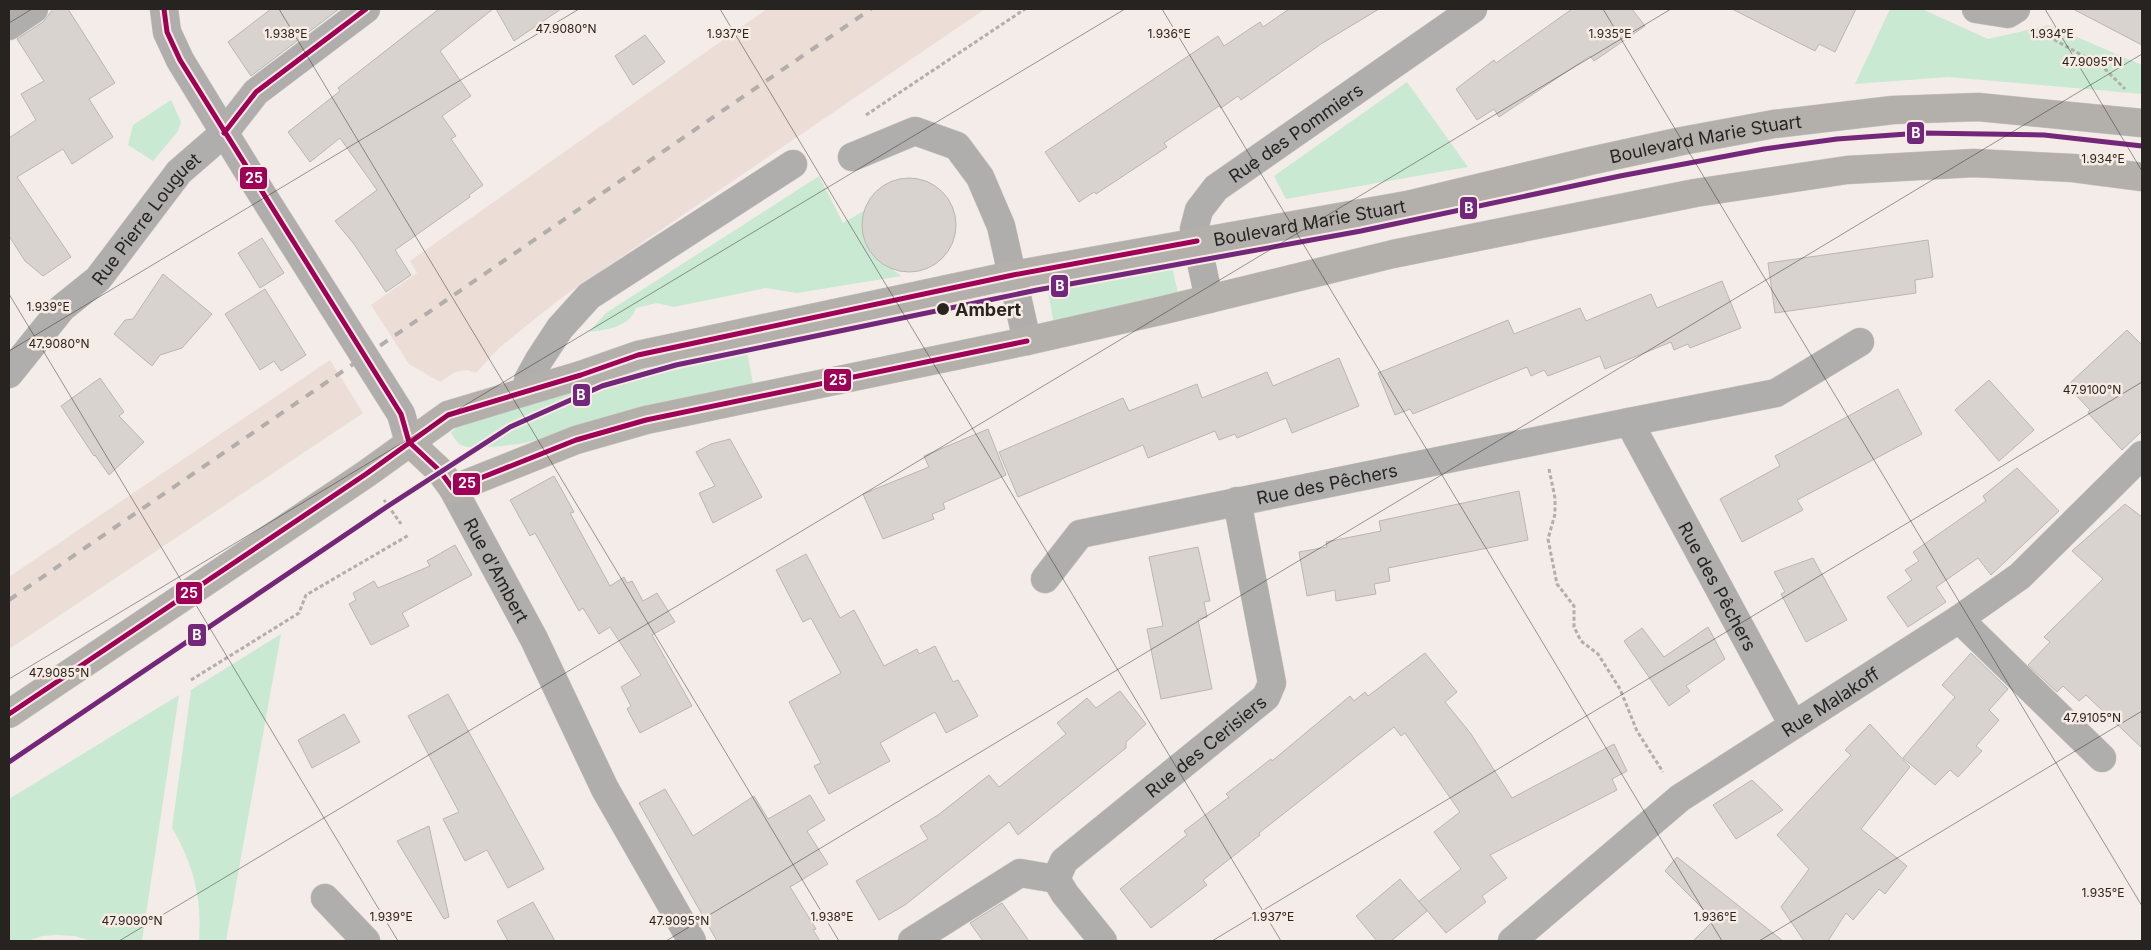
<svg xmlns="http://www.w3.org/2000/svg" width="2151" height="950" font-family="Inter,sans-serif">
<rect width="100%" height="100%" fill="#f4ece8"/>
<g fill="#ecddd6">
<polygon points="767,9 985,9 561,298 500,347 476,373 467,370 455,372 440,382 409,364 371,305 417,273 410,261"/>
<polygon points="330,360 363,413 9,649 9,577"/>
</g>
<g fill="#cae9d3">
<polygon points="1890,9 1922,9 1988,39 2049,25 2142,65 2142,94 1948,77 1855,84"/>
<polygon points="1407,82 1468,167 1286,199 1274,176"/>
<polygon points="171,100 181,122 178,131 153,161 128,145 133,125"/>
<path d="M819 176 843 223 865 210C861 231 863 249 882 263 888 268 895 270 901 276L797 293 766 288 674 307 657 303 636 308C629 328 608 329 589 332L606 313Z"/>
<polygon points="1170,257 1179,298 1054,325 1046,280"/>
<path d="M745 342 754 389 520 444C506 445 473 451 461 445 456 442 454 437 451 433L458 425 632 369Z"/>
<path d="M281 634 226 941H199C202 899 194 865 172 828L191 690Z"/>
<polygon points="179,695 142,941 91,941 75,936 57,935 42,936 28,941 9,941 9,799"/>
</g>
<g fill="#d9d3d0" stroke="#bbb6b3">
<polygon points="53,9 68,9 115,83 89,99 113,137 72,164 63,149 17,177 71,257 43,276 25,261 9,236 9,138 36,120 21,94 44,81 17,39 43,22"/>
<polygon points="271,9 339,9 251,76 228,42"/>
<polygon points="439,9 493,9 440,51 471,96 442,116 456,136 451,139 483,185 469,195 470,197 395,250 411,275 386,292 354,244 335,221 377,190 340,138 310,162 288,132 340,91 338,88"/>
<polygon points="496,9 561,9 514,41"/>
<polygon points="1289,9 1379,9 1321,44 1241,100 1238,96 1221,108 1219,106 1164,143 1167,147 1096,194 1094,192 1079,202 1045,152 1218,36 1224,46 1260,22 1263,27"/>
<polygon points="1572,9 1632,9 1645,26 1594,61 1590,56 1499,117 1494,109 1477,120 1456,89 1494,60 1496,63"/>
<polygon points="1732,9 1856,9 1835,52 1819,44 1815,51"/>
<polygon points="2073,9 2142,9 2142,45"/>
<polygon points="645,35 665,62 633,85 615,56"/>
<circle cx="909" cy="225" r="47"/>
<polygon points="262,238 284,273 260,288 238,253"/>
<polygon points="1928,240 1933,277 1915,280 1916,293 1775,313 1768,263"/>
<polygon points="163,274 212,314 182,348 160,355 152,366 114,334 125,320 133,319"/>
<polygon points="1722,281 1741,328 1690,348 1688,344 1674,350 1671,342 1605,369 1600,356 1548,376 1544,370 1531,376 1527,367 1413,414 1410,409 1395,415 1378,373 1508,320 1514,334 1580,308 1586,321 1651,294 1657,308"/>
<polygon points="265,289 306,355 281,371 274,361 260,370 225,314"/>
<polygon points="2127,330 2142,345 2142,431 2122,450 2088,413 2090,410 2072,391 2075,388 2070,383"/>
<polygon points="1339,358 1359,406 1292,433 1286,418 1237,438 1235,434 1219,440 1215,431 1148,458 1143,445 1018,497 999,452 1123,398 1129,411 1197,384 1202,398 1267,372 1273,386"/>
<polygon points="100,378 124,412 119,416 144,442 109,475 95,455 94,456 61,406"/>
<polygon points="1989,380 2034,430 1999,461 1955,410"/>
<polygon points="1898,389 1922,434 1797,500 1803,510 1742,542 1720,499 1780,466 1775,456"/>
<polygon points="988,429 1006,475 943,503 945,509 932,514 934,519 883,539 863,494 929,467 924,456"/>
<polygon points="730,439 762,497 713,523 699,493 715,486 696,452 711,444"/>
<polygon points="2017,468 2059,511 1991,575 1978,558 1936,587 1946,602 1908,627 1887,597 1912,580 1905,570 1919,561 1913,552 1986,501 1983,496"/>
<polygon points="554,476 574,512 570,513 610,586 624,577 627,583 632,581 643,601 657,593 675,622 652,635 692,706 640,733 627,709 631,706 621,687 641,675 610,627 599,634 583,608 579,611 535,533 530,536 510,500"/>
<polygon points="1519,491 1528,540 1388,568 1390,581 1374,584 1376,594 1336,601 1335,590 1307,596 1299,552 1327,547 1326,542 1381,531 1379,521"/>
<polygon points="2125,504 2142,517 2142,748 2086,695 2079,701 2063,686 2057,692 2028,665 2050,642 2044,637 2103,579 2072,551"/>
<polygon points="455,545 472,575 402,613 409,626 371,645 349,604 356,600 353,593 374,581 378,588 430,566 427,561"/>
<polygon points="1198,547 1210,601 1204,602 1207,617 1198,619 1212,689 1161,699 1147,629 1163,626 1149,557"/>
<polygon points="806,554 840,618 854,610 884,666 917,649 919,654 935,646 953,682 958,680 978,716 946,733 935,712 880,743 890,761 829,794 814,766 821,763 789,702 841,673 811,618 803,622 776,570"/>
<polygon points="1813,558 1847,620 1806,642 1781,594 1785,592 1774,572"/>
<polygon points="1708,627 1725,659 1686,686 1690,691 1669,706 1624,641 1642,628 1664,657"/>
<polygon points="1425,653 1457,692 1445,702 1471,734 1512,798 1614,744 1627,771 1612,779 1617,790 1490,855 1507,878 1482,896 1486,902 1446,933 1419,901 1461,869 1434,832 1460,812 1405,733 1401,736 1394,727 1259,833 1260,835 1203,880 1207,885 1151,928 1120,889 1187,835 1184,831 1229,797 1226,794 1271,759 1272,761 1350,696 1354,701 1365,692 1368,696"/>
<polygon points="1971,653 2008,689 1989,710 1999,720 1976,746 1982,751 1958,777 1950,770 1935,785 1903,758 1955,697 1942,685"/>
<polygon points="1120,691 1146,724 1126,742 1126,748 1018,835 1009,822 905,905 879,920 856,881 928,839 920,826 938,815 989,775 999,787 1066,734 1057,723 1087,698 1096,708"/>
<polygon points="448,694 544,869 508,888 487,850 465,861 443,819 459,812 408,716"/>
<polygon points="344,714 360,742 312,768 298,740"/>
<polygon points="1870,724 1910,767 1861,829 1907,866 1885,894 1879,889 1853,920 1846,913 1828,941 1804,941 1781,907 1809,869 1777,835 1851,755 1845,750"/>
<polygon points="1752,780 1783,810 1736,839 1713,805"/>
<polygon points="665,789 693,836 754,796 768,819 810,795 825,820 807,831 828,864 790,887 816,929 813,930 820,941 717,941 639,803"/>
<polygon points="429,826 449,917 444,919 397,841"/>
<polygon points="1677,857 1783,941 1693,941 1714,920 1665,871"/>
<polygon points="1400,879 1427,911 1391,941 1377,941 1356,916"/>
<polygon points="533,902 555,941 508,941 497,921"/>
<polygon points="1002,903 1029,941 983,941 970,923"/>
</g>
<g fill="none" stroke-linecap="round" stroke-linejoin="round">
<g stroke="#cec9c5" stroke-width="29">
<g id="minor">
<polyline points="164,9 167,32 180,60 260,191 401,414 409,442"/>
<polyline points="1976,9 2008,14 2016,9"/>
<polyline points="9,26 34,9"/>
<polyline points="852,157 915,131 957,146 980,177 1001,226 1027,341"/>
<path id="s1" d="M1209 299 1194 229 1199 210 1216 188 1473 9"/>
<path id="s2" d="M9 374 62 308 98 279 179 172 224 133 256 92 366 9"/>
<polyline points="529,390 528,380 539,360 560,328 589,296 793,164"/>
<polyline points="1629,422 1776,393 1860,342"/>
<path id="s3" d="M453 489 534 639 605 789 692 941"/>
<path id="s4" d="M1045 579 1080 534 1629 422 1793 725"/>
<polyline points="1959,619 2102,758"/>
<polyline points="325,898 366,941"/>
<polyline points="912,941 1020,873 1056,879"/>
<path id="s5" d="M1103 941 1065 894 1056 879 1064 861 1266 697 1272 683 1237 501"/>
<path id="s6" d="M1512 941 1680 798 1959 619 2020 576 2142 455"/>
</g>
</g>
<g stroke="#cec9c5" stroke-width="29">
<g id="major">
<polyline points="409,442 440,471 453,489 576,440 646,420 1027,341 1164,310 1393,254 1695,193 1847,170 1974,163 2073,168 2142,177"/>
<path id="s7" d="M9 714 366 474 448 415 581 375 638 355 1013 275 1407 205 1590 161 1682 141 1774 124 1893 110 1978 107 2142 123"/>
</g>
</g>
<g stroke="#b2aeac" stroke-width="3" stroke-dasharray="4 2.5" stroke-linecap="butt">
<polyline points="2037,30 2103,67 2125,89"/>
<polyline points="866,115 1025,9"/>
<polyline points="1549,469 1555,498 1555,514 1548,539 1557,584 1574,606 1574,627 1581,641 1598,654 1620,689 1637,731 1663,772"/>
<polyline points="384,500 401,524"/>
<polyline points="191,680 299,613 306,595 409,535"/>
</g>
<use href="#minor" stroke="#afaeac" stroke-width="28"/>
<use href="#major" stroke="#b3b0ac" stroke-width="28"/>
<polyline stroke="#b2aeac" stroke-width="4" stroke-dasharray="9 9" stroke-linecap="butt" points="9,600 871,9"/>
<g stroke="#f8ebe4" stroke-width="9">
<g id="bus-1">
<polyline points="164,9 167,32 180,60 401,414 409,442 440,471 453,489 576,440 646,420 1027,341"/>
<polyline points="224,133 256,92 366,9"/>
<polyline points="9,714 366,474 448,415 581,375 638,355 1013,275 1197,241"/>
</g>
</g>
<use href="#bus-1" stroke="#9f0057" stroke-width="5"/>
<g stroke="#f8ebe4" stroke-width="9">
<polyline id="tram-1" points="9,762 388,506 510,427 602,386 676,365 1037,290 1361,231 1620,176 1764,149 1837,139 1921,133 2044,135 2142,146"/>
</g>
<use href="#tram-1" stroke="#72277b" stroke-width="5"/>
</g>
<path fill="none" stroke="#272320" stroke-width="1" stroke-opacity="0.45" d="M279 9 839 941M720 9 1281 941M1162 9 1722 941M1603 9 2142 906M2045 9 2142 171M9 23 32 9M9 294 398 941M9 351 579 9M9 679 1125 9M119 941 1671 9M666 941 2142 54M1212 941 2142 382M1759 941 2142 711"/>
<circle fill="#272320" stroke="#f8ebe4" stroke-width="2" cx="943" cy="309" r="7"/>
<g text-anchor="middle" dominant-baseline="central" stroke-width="5" stroke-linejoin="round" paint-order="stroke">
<g font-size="18" fill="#272320" stroke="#f8ebe4">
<text stroke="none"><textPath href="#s1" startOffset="216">Rue des Pommiers</textPath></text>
<text stroke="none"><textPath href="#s7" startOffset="1820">Boulevard Marie Stuart</textPath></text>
<text stroke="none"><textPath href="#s2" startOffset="208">Rue Pierre Louguet</textPath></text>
<text stroke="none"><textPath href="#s7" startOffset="1415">Boulevard Marie Stuart</textPath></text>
<text stroke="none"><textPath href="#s4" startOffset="309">Rue des Pêchers</textPath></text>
<text stroke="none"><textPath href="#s3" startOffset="92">Rue d'Ambert</textPath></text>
<text stroke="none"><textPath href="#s4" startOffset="804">Rue des Pêchers</textPath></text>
<text stroke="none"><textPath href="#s6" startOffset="399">Rue Malakoff</textPath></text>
<text stroke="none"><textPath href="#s5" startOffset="280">Rue des Cerisiers</textPath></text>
</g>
<g font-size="18" font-weight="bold" fill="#272320" stroke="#f8ebe4" text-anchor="start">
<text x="955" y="309">Ambert</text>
</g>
</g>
<g font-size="12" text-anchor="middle" fill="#272320" stroke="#f8ebe4" stroke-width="5" stroke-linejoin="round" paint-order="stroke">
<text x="566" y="33">47.9080°N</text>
<text x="286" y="38">1.938°E</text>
<text x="728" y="38">1.937°E</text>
<text x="1169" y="38">1.936°E</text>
<text x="1610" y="38">1.935°E</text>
<text x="2052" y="38">1.934°E</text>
<text x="2092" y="66">47.9095°N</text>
<text x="2103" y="163">1.934°E</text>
<text x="48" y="311">1.939°E</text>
<text x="59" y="348">47.9080°N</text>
<text x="2092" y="394">47.9100°N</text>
<text x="59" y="677">47.9085°N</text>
<text x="2092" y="722">47.9105°N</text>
<text x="2103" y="897">1.935°E</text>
<text x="391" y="921">1.939°E</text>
<text x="832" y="921">1.938°E</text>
<text x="1273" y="921">1.937°E</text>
<text x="1715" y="921">1.936°E</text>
<text x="132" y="925">47.9090°N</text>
<text x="679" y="925">47.9095°N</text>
</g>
<g stroke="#f8ebe4" stroke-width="2">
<rect x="1906" y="121" width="19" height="24" rx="5" fill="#72277b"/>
<rect x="239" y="166" width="29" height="24" rx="5" fill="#9f0057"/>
<rect x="1459" y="196" width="19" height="24" rx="5" fill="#72277b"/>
<rect x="1050" y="274" width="19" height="24" rx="5" fill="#72277b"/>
<rect x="823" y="368" width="29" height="24" rx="5" fill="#9f0057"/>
<rect x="572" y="383" width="19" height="24" rx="5" fill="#72277b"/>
<rect x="452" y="472" width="29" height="24" rx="5" fill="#9f0057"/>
<rect x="175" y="581" width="28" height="24" rx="5" fill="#9f0057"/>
<rect x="187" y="623" width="20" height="24" rx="5" fill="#72277b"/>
</g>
<g font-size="14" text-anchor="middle" font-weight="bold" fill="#fff">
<text x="1916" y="138">B</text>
<text x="254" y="183">25</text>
<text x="1469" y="213">B</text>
<text x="1060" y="291">B</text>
<text x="838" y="385">25</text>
<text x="581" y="400">B</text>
<text x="467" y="488">25</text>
<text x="189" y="598">25</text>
<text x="197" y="640">B</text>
</g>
<rect width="2151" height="950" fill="none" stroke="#272320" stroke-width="20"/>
</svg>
